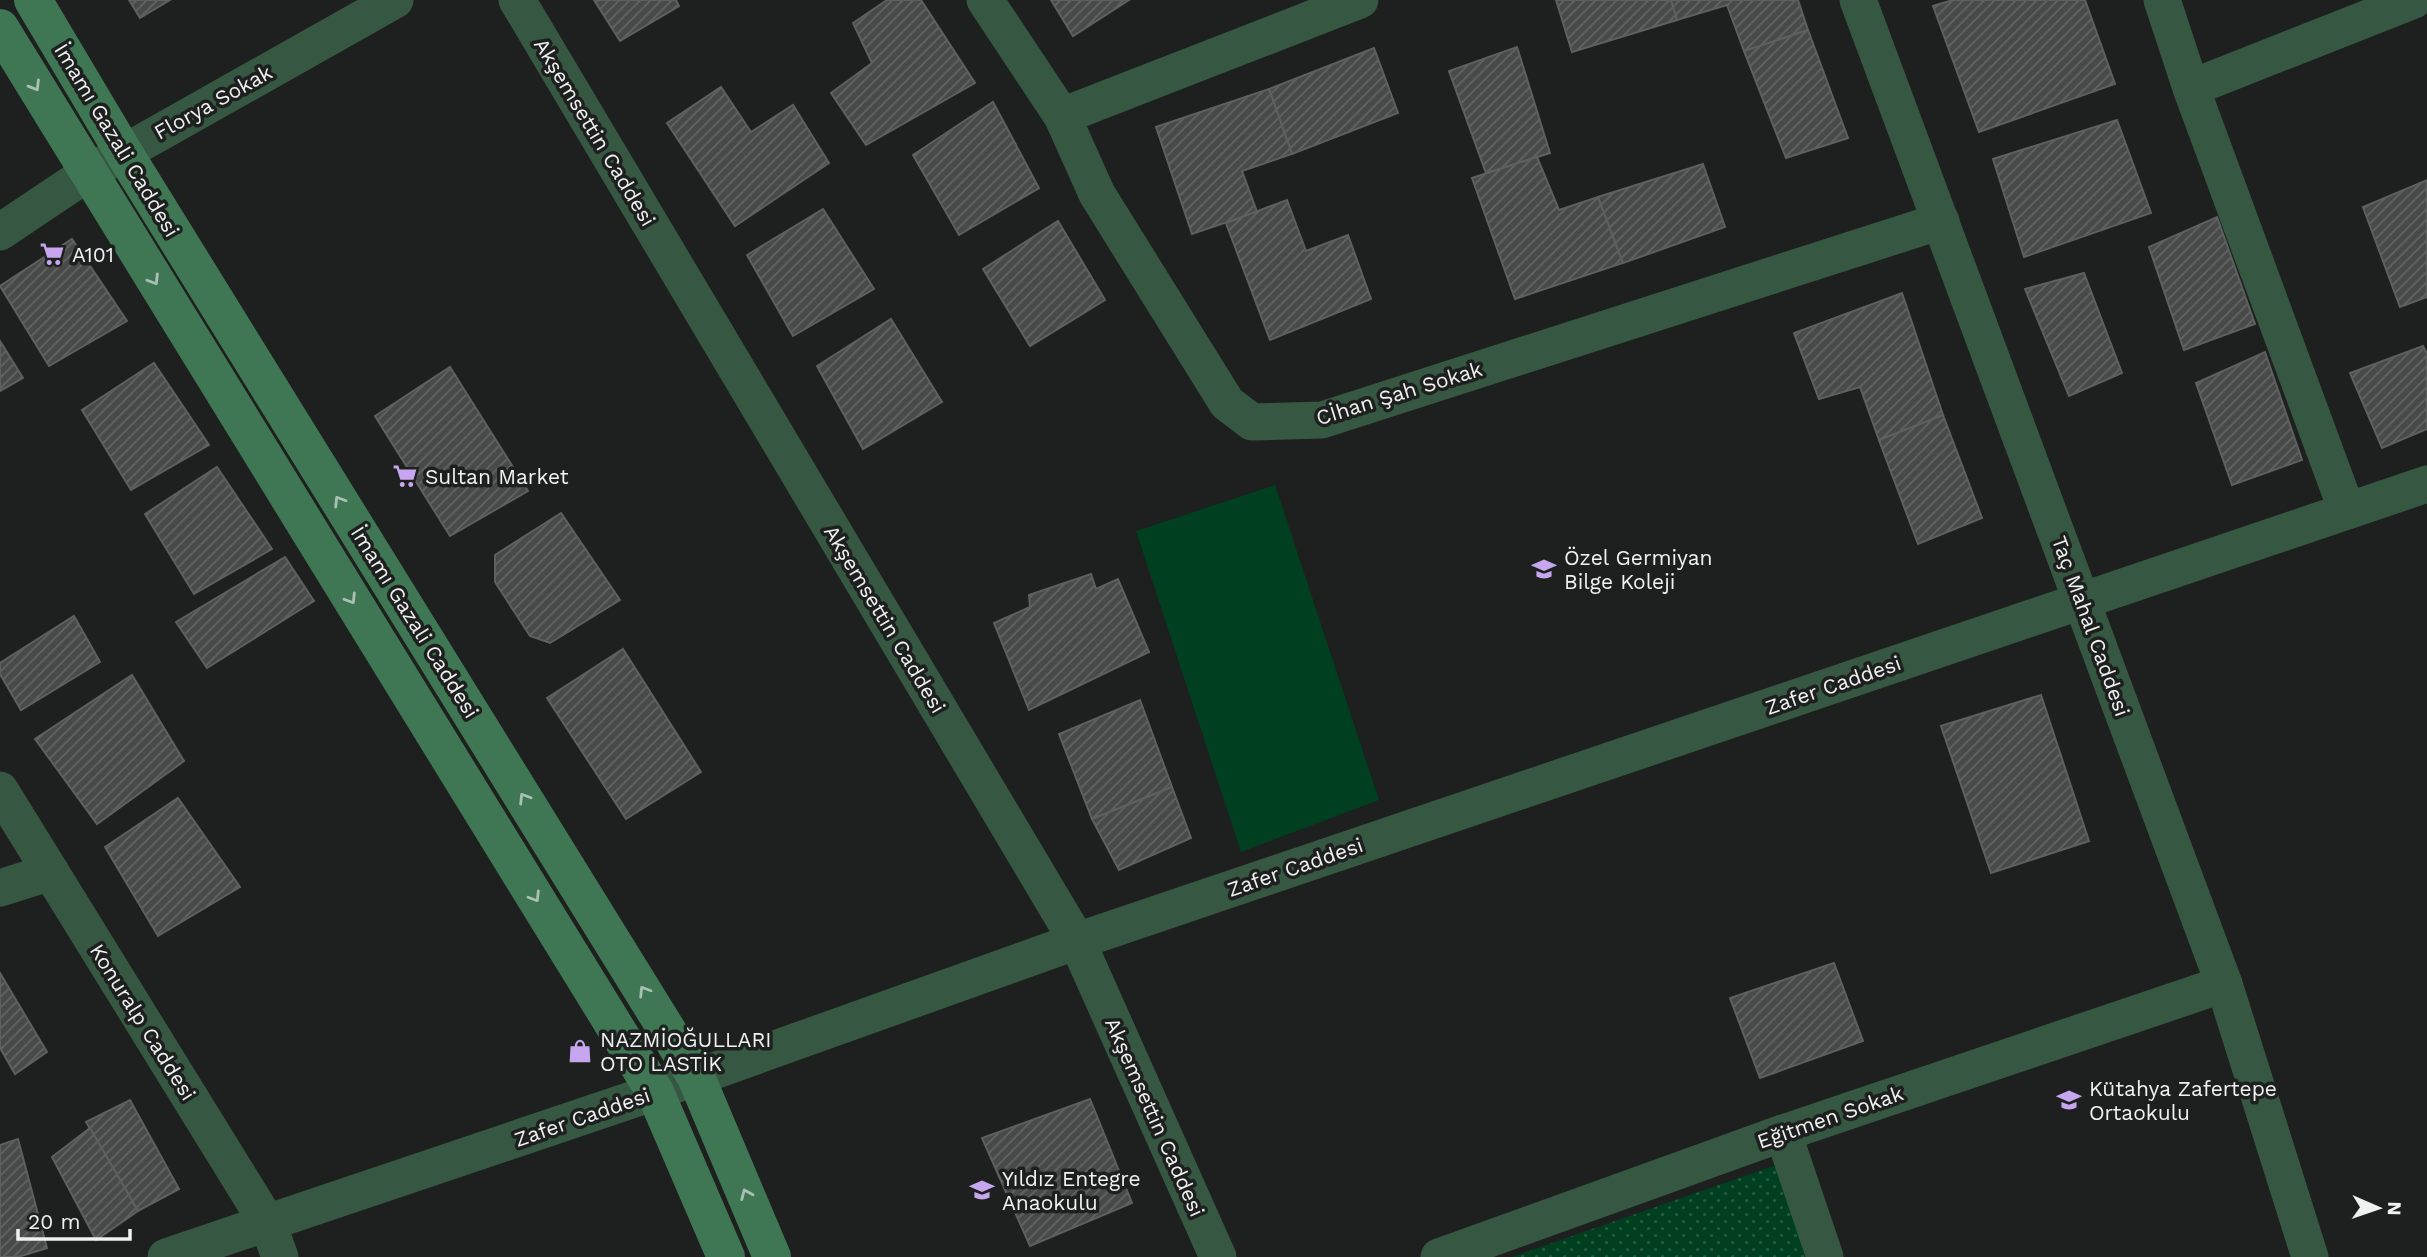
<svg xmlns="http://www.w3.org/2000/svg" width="2427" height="1257" font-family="'Work Sans',sans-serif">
<defs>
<pattern id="park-dots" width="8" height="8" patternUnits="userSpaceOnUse" patternTransform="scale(1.75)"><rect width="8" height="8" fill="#003f20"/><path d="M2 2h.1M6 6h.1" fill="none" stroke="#265b41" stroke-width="1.8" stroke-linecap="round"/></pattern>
<pattern id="building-hatch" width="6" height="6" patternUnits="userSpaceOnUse" patternTransform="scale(1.75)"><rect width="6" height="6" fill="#474a48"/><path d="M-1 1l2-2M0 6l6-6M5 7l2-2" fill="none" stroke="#626563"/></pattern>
</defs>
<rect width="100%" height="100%" fill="#1d201e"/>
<polygon fill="#003f20" points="1275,485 1379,800 1241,852 1136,531"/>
<polygon fill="url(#park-dots)" points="1776,1165 1807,1257 1512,1257"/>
<g fill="url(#building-hatch)" stroke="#5d605e" stroke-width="2">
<polygon points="129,0 170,0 140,18"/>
<polygon points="594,0 676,0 679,6 620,41"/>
<polygon points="887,0 921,0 975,83 866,145 831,93 872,63 853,23"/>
<polygon points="1051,0 1129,0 1073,36"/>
<polygon points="1556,0 1671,0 1677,20 1572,52"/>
<polygon points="1671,0 1798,0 1808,30 1744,51 1727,5 1677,20"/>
<polygon points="1953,0 2085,0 2115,84 1979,132 1933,6"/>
<polygon points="1808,30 1848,138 1786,158 1744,51"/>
<polygon points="1517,47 1550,153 1486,173 1449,71"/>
<polygon points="1374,48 1398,113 1292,154 1269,89"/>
<polygon points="721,87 751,132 793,105 829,163 735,226 667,123"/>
<polygon points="1269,89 1292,154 1242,171 1257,212 1192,234 1156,127"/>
<polygon points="993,102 1039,188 959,235 913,155"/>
<polygon points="2117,120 2151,213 2024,257 1993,159"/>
<polygon points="1537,157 1559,210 1598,197 1623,263 1515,299 1472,178"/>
<polygon points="1703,164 1725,227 1623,263 1598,197"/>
<polygon points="2427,180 2427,297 2400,307 2363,207"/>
<polygon points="1287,200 1306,251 1348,235 1371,299 1270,340 1226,223"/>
<polygon points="823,209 874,289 793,336 747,255"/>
<polygon points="2217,217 2255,324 2184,350 2149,247"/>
<polygon points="1058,221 1105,300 1030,346 983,269"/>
<polygon points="72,239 127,321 49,366 0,286"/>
<polygon points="2084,273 2122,373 2069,396 2025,289"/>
<polygon points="1902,293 1943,415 1879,440 1860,387 1819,399 1794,333"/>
<polygon points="891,319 942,402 863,449 817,366"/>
<polygon points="0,341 23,378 0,391"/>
<polygon points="2423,346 2427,354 2427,429 2382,448 2350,373"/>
<polygon points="2265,352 2302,460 2232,485 2196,383"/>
<polygon points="154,363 209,445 131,490 82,410"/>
<polygon points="450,367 528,491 450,536 375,416"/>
<polygon points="1943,415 1982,518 1918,544 1879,440"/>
<polygon points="217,467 272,549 194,594 145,514"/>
<polygon points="561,513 620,600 550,643 530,636 495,582 495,555"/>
<polygon points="285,557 314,601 207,668 176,622"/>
<polygon points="1091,574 1096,589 1118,579 1149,652 1029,710 994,623 1030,607 1029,595"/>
<polygon points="74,616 100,662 21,710 0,674 0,663"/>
<polygon points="623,649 701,772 626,819 547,698"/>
<polygon points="132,675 184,761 97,824 35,739"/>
<polygon points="2041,695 2089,841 1991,873 1941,726"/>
<polygon points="1140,700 1172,787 1092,819 1059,734"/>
<polygon points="1172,787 1191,838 1119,870 1092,819"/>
<polygon points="178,798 240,887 158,936 105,847"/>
<polygon points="1834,963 1863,1041 1760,1078 1730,998"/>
<polygon points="0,973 47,1052 15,1074 0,1048"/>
<polygon points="1090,1099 1132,1203 1030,1246 982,1138"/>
<polygon points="130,1100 179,1189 138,1211 86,1122"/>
<polygon points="90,1128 138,1211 96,1240 52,1157"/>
<polygon points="18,1139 47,1248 18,1257 0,1257 0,1145"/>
</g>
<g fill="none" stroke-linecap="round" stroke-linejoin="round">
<g stroke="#365741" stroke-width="37">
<polyline points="517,0 1077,941 1218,1257"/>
<polyline points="985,0 1062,116 1097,194 1227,403 1252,422 1322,420 1941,221"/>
<polyline points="1858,0 2224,984 2310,1257"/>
<polyline points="2162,0 2191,88 2347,511"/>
<polyline points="2191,88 2414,0"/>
<polyline points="1062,116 1360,0"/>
<polyline points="0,232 88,173 395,0"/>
<polyline points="0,790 268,1224 280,1257"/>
<polyline points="0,888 51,872"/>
<polyline points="1783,1133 1825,1257"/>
<polyline points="166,1257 655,1092 1077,941 2427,484"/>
<polyline points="1439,1257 1783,1133 2224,984"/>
</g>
<g stroke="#3f7653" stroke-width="38">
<polyline points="33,0 124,153 696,1077 772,1257"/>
<polyline points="0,28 655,1092 726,1257"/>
</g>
</g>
<defs><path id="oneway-chevron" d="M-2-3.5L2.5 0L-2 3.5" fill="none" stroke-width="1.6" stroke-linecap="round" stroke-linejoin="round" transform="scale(1.75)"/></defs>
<g stroke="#a9c0b2">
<use href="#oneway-chevron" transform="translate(35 86) rotate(59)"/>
<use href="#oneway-chevron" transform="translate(154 280) rotate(58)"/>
<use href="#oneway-chevron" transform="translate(339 501) rotate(-122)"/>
<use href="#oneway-chevron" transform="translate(351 599) rotate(58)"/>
<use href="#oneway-chevron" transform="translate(524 798) rotate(-122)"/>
<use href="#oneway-chevron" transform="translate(535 897) rotate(58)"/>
<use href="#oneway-chevron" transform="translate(644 991) rotate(-122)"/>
<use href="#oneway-chevron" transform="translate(746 1194) rotate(-113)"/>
</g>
<defs>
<g id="supermarket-bare" transform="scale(1.89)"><path d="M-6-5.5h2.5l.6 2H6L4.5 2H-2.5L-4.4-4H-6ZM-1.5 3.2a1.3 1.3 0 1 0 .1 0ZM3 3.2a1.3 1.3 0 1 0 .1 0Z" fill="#c7a6f0" stroke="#1d201e" stroke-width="2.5" paint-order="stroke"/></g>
<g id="school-bare" transform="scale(1.89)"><path d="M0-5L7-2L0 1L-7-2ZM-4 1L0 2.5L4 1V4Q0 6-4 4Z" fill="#c7a6f0" stroke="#1d201e" stroke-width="2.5" paint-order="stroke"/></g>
<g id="shop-bare" transform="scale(1.89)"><path d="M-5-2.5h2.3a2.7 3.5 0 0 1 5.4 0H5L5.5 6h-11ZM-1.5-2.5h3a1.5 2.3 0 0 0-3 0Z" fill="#c7a6f0" stroke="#1d201e" stroke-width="2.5" paint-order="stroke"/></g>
</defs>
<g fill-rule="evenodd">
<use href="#supermarket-bare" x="52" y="254"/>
<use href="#supermarket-bare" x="405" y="476"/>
<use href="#school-bare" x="1544" y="569"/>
<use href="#shop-bare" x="580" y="1051"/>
<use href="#school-bare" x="2069" y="1100"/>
<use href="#school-bare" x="982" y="1190"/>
</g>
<g text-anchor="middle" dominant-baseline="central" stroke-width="7" stroke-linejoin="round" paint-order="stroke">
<g font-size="21" fill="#f0f2f1" stroke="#1d201e">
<text transform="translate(213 102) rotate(-29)">Florya Sokak</text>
<text transform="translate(595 132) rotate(59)">Akşemsettin Caddesi</text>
<text transform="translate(117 140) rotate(59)">İmamı Gazali Caddesi</text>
<text transform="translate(1399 393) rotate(-17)">Cİhan Şah Sokak</text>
<text transform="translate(885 619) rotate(59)">Akşemsettin Caddesi</text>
<text transform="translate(415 622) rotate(58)">İmamı Gazali Caddesi</text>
<text transform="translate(2091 626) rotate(70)">Taç Mahal Caddesi</text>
<text transform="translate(1833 685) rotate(-19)">Zafer Caddesi</text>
<text transform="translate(1295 867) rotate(-19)">Zafer Caddesi</text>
<text transform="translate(143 1022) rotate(58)">Konuralp Caddesi</text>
<text transform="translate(582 1117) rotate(-19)">Zafer Caddesi</text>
<text transform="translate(1155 1117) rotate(66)">Akşemsettin Caddesi</text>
<text transform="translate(1830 1117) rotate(-19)">Eğitmen Sokak</text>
</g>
<g font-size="21" fill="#f0f2f1" stroke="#1d201e" text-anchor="start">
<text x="72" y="254">A101</text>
<text x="425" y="476">Sultan Market</text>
<text x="1564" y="557">Özel Germiyan<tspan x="1564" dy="24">Bilge Koleji</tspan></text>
<text x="600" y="1039">NAZMİOĞULLARI<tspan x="600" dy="24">OTO LASTİK</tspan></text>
<text x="2089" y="1088">Kütahya Zafertepe<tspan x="2089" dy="24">Ortaokulu</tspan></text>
<text x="1002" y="1178">Yıldız Entegre<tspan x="1002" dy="24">Anaokulu</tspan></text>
</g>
</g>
<g transform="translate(2378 1208) rotate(92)" stroke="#1d201e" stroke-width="5" paint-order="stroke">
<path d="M0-5L12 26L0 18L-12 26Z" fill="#f0f2f1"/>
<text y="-10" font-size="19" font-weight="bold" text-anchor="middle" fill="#f0f2f1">N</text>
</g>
<path d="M18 1229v10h112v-10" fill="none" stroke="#f0f2f1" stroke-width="3.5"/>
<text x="28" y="1229" font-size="21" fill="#f0f2f1" stroke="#1d201e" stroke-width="5" paint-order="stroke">20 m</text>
</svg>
